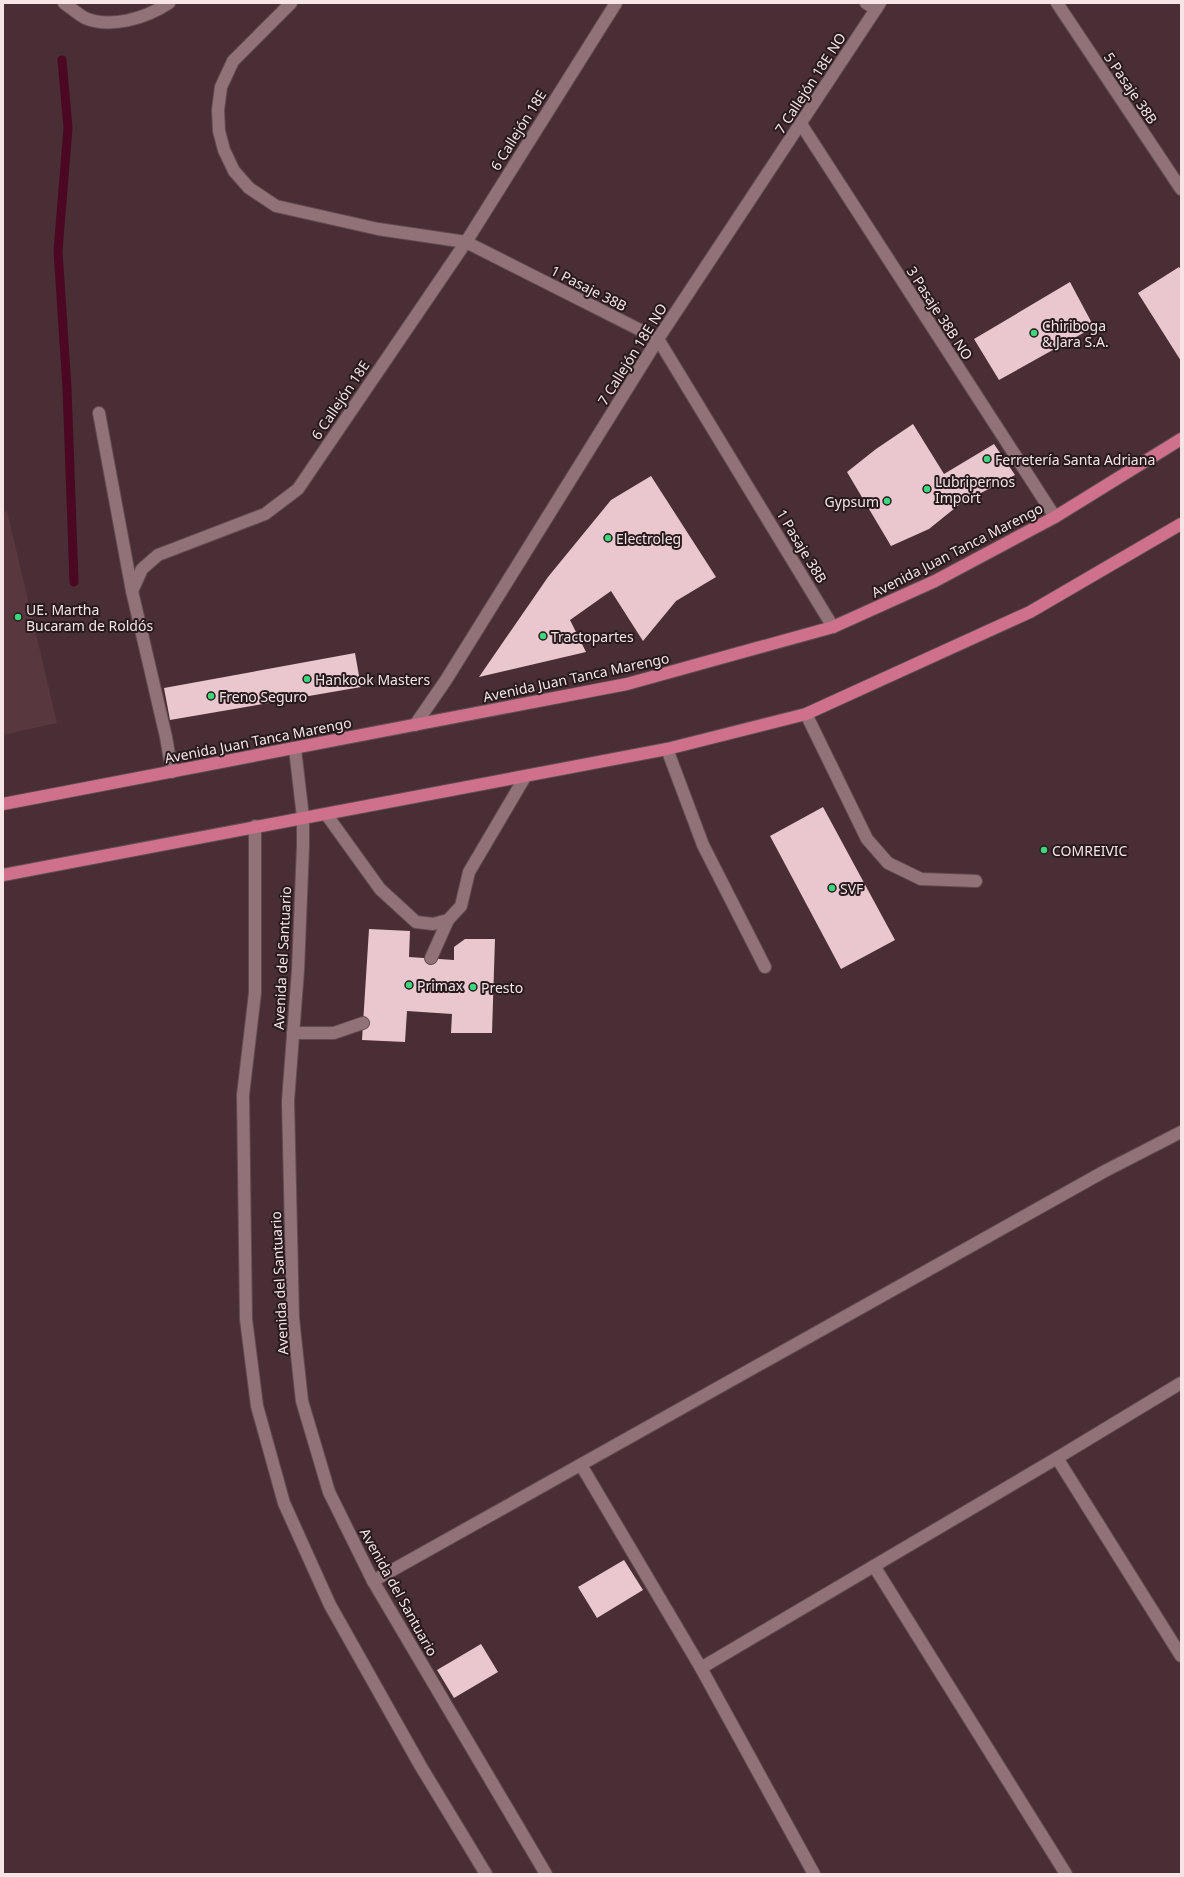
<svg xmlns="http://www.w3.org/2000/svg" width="1184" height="1877" font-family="'Noto Sans',sans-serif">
<rect width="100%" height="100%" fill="#492e35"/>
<polygon fill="#59373f" points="7,511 57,723 3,735 3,512"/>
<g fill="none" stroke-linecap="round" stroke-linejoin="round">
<polyline stroke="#4c0723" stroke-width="9" points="62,60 68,128 58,251 67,388 74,582"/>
</g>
<g fill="#eac6ce">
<polygon points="1179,267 1181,270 1181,361 1138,293"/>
<polygon points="1070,282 1094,327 999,380 974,339"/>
<polygon points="913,424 944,474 994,444 1015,475 960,504 929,529 891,546 847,472 876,449"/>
<polygon points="651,476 716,577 676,601 643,641 611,591 570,620 586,652 479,677 548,577 611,500"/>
<polygon points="355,653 361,687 170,720 164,688"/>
<polygon points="823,807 895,940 841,969 770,836"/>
<polygon points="369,929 410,931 409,957 454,960 454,947 465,939 495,939 492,1033 451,1033 452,1014 407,1011 405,1042 362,1040"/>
<polygon points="624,1560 643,1590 597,1618 578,1587"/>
<polygon points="481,1644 498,1672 454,1698 437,1670"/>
</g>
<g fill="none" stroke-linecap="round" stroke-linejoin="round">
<g stroke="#624c51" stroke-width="14">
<g id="lane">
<polyline points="806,714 867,839 888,863 921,879 976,881"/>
<polyline points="667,749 703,845 765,967"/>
<polyline points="326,814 380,889 416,922 433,924 448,920 461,906 469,872 525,777"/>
<polyline points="431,958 448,920"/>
<polyline points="293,1033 334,1033 363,1023"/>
</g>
</g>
<g stroke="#624c51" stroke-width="14">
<g id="street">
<path d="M64 3C71 8 78 14 85 18 111 29 146 18 169 3"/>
<polyline points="291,3 233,61 221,87 218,110 219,131 224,150 234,171 249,188 276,206 378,229 466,242 658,339 833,627"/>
<polyline points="866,3 876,9"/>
<polyline points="1057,3 1181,189"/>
<polyline points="801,124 1055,517"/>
<polyline points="99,413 132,591"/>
<polyline points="172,772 166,737 132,591 142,569 158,555 265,514 298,489 466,242 616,3"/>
<polyline points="1057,1458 1181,1656"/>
<polyline points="581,1465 701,1668 814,1874"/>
<polyline points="874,1566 1066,1874"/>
<polyline points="373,1581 1105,1171 1181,1132"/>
<polyline points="701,1668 1057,1458 1181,1383"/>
</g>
</g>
<g stroke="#624c51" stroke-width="14">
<g id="secondary">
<polyline points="415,725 446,680 658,339 880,3"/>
<polyline points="295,749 303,817 303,846 298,970 288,1101 293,1318 302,1401 329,1492 373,1581 546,1874"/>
<polyline points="255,826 255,993 243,1095 246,1319 257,1406 284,1503 330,1605 420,1765 486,1874"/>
</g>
</g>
<g stroke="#624c51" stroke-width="14">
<g id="primary">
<polyline points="3,804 627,684 833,627 935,581 1055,517 1181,439"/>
<polyline points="3,875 667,749 806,714 1030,612 1181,524"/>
</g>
</g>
<use href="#lane" stroke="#927279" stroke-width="12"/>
<use href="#street" stroke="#927279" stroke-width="12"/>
<use href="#secondary" stroke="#927279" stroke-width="12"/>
<use href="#primary" stroke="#cf718d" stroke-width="12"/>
</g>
<g fill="#3dd77e" stroke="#271a1d" stroke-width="1.5">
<circle cx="1034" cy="333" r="4"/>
<circle cx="987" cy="459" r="4"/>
<circle cx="927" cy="489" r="4"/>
<circle cx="887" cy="501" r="4"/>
<circle cx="608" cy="538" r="4"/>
<circle cx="18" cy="617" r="4"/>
<circle cx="543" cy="636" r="4"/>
<circle cx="307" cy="679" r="4"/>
<circle cx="211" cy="696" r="4"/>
<circle cx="1044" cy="850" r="4"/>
<circle cx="832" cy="888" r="4"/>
<circle cx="409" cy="985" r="4"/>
<circle cx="473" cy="987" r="4"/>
</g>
<g text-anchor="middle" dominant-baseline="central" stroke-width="4" stroke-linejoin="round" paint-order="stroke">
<g font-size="14" fill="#f6e4e7" stroke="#271a1d">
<text transform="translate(810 83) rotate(-57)">7 Callejón 18E NO</text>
<text transform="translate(1131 88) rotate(56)">5 Pasaje 38B</text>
<text transform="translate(518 130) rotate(-58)">6 Callejón 18E</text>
<text transform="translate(589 288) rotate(27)">1 Pasaje 38B</text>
<text transform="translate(940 313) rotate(57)">3 Pasaje 38B NO</text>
<text transform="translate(632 354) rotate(-58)">7 Callejón 18E NO</text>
<text transform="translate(340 400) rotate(-56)">6 Callejón 18E</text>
<text transform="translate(802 546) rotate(59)">1 Pasaje 38B</text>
<text transform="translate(957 550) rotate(-27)">Avenida Juan Tanca Marengo</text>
<text transform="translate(576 677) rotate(-12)">Avenida Juan Tanca Marengo</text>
<text transform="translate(258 740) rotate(-11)">Avenida Juan Tanca Marengo</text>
<text transform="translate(282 958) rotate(-87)">Avenida del Santuario</text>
<text transform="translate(279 1283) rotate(-93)">Avenida del Santuario</text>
<text transform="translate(399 1592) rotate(61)">Avenida del Santuario</text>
</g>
<g font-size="14" fill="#f6e4e7" stroke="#271a1d" text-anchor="start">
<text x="1042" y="325">Chiriboga<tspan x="1042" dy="16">&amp; Jara S.A.</tspan></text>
<text x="995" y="459">Ferretería Santa Adriana</text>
<text x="935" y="481">Lubripernos<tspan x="935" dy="16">Import</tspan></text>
<text x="879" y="501" text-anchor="end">Gypsum</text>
<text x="616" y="538">Electroleg</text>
<text x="26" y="609">UE. Martha<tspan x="26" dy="16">Bucaram de Roldós</tspan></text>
<text x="551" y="636">Tractopartes</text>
<text x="315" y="679">Hankook Masters</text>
<text x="219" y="696">Freno Seguro</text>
<text x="1052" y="850">COMREIVIC</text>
<text x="840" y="888">SVF</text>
<text x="417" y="985">Primax</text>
<text x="481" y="987">Presto</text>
</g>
</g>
<rect width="1184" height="1877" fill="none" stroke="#f6e4e7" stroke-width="8"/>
</svg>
